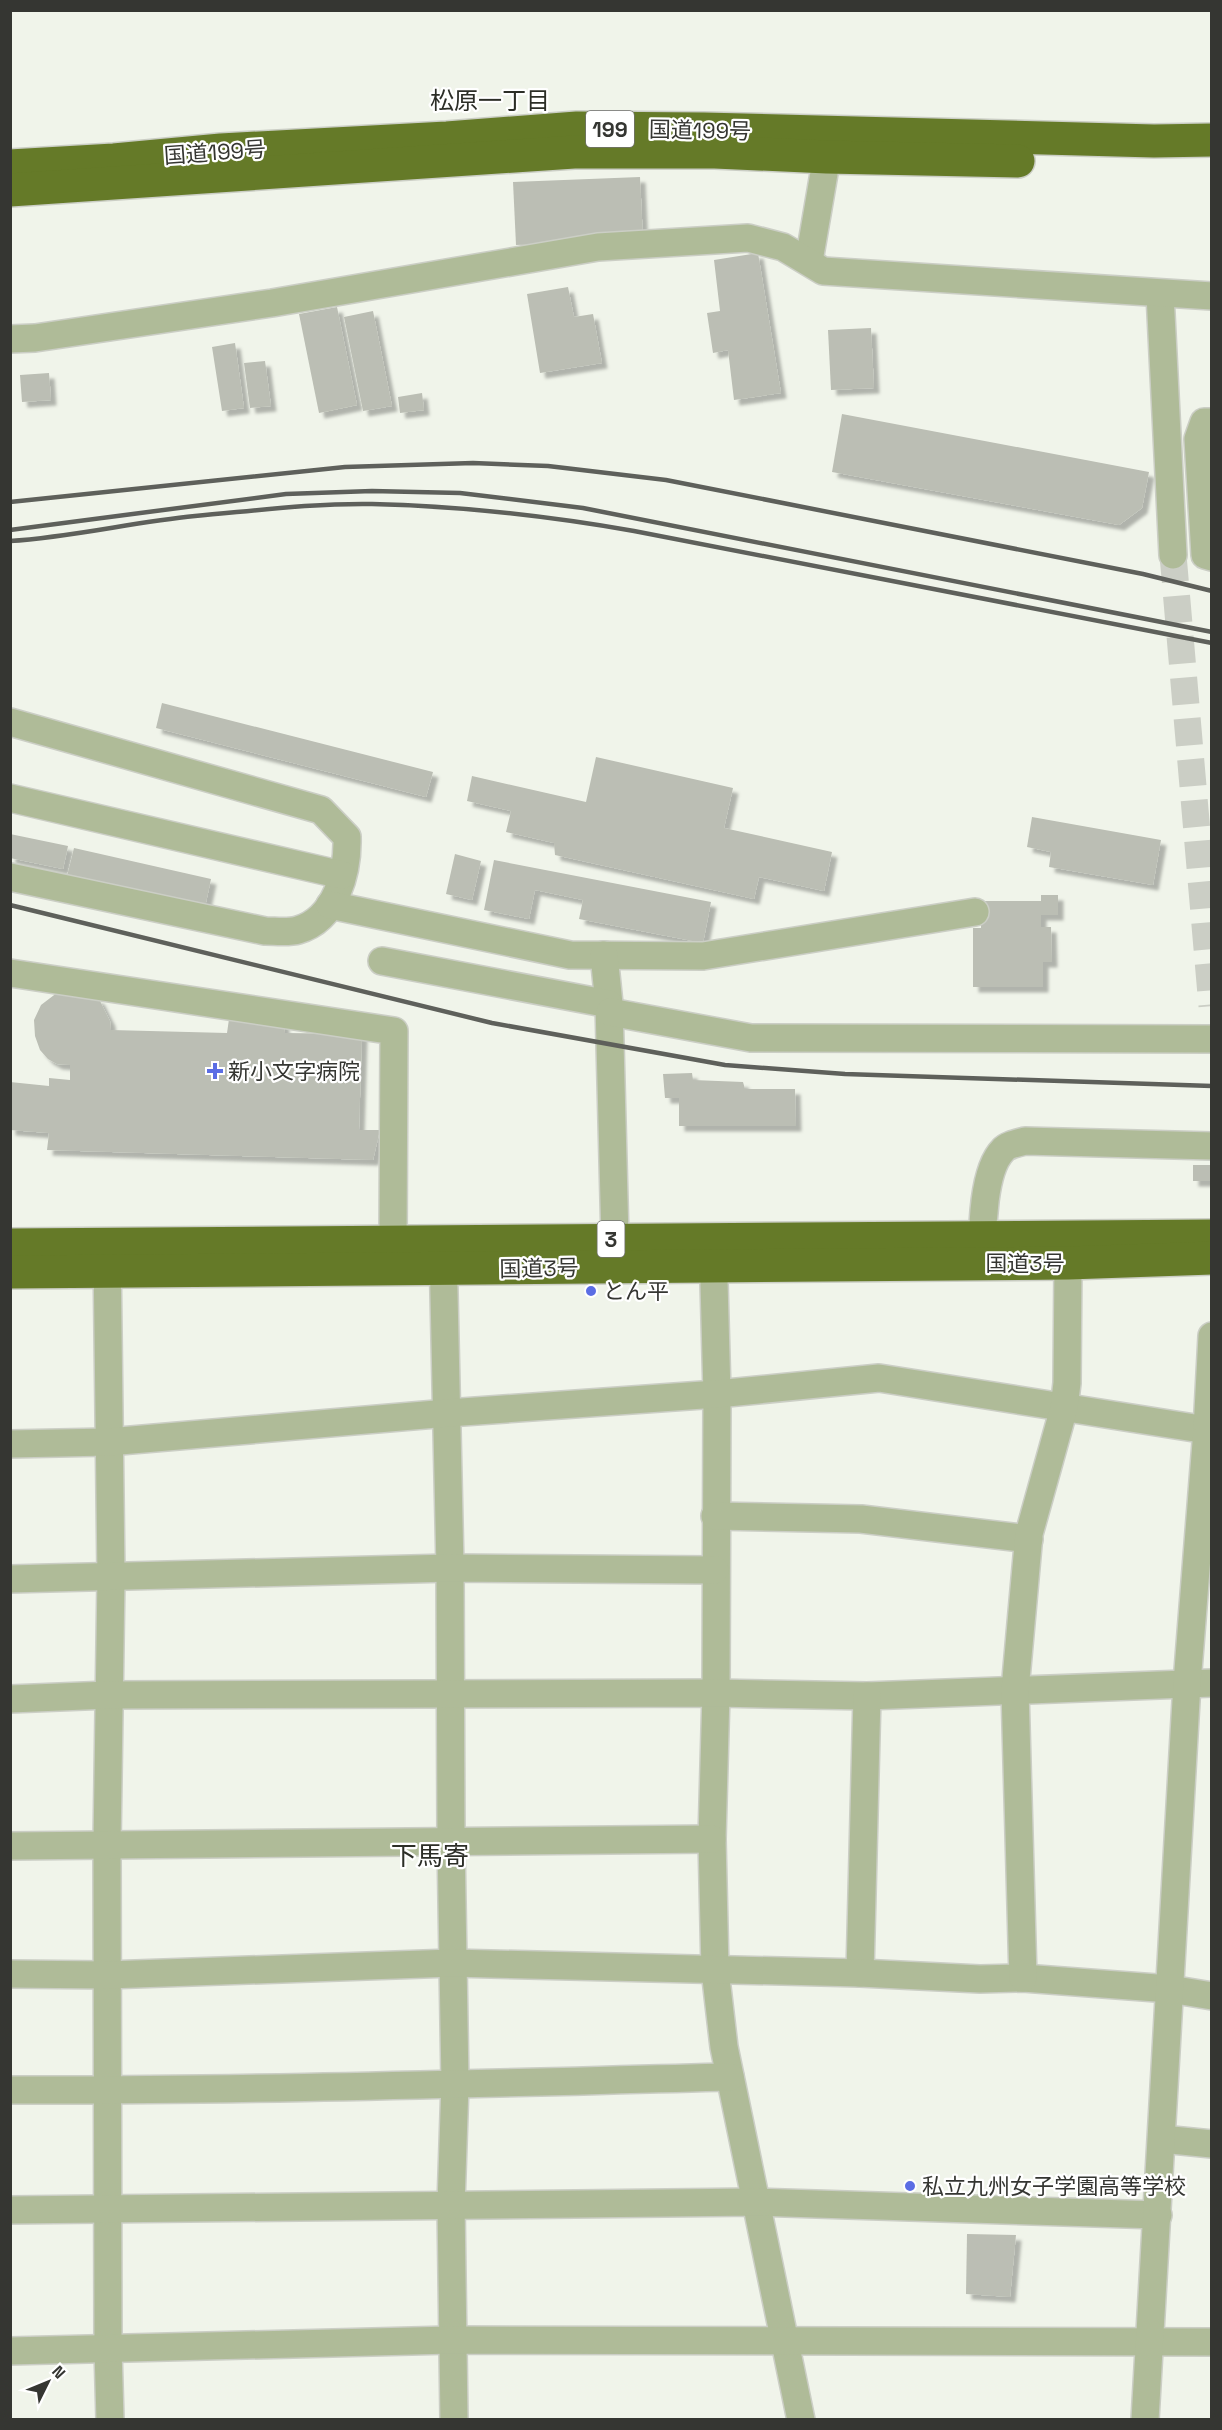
<svg xmlns="http://www.w3.org/2000/svg" width="1222" height="2430" font-family="'Space Grotesk','Noto Sans JP',sans-serif">
<defs>
<filter id="shadow"><feDropShadow dx="5.5" dy="5.5" stdDeviation="1.5" flood-color="#0004"/></filter>
</defs>
<rect width="100%" height="100%" fill="#f0f4ea"/>
<g fill="#bbbeb4" filter="url(#shadow)">
<polygon points="640,177 643,240 516,245 513,182"/>
<polygon points="758,253 781,393 734,400 728,350 713,353 707,313 720,311 714,260"/>
<polygon points="568,287 574,317 593,314 602,363 540,373 527,294"/>
<polygon points="337,307 357,405 319,413 299,314"/>
<polygon points="373,311 392,406 363,411 344,317"/>
<polygon points="871,328 874,388 831,390 828,330"/>
<polygon points="235,343 244,408 222,411 212,347"/>
<polygon points="265,361 271,406 250,408 244,363"/>
<polygon points="49,373 51,400 22,402 20,375"/>
<polygon points="422,393 424,410 400,413 398,397"/>
<polygon points="842,414 1149,472 1142,508 1119,525 832,472"/>
<polygon points="162,703 433,772 426,797 156,728"/>
<polygon points="596,757 733,788 724,828 832,852 824,891 759,877 754,899 555,855 554,843 506,832 511,811 467,801 472,776 586,802"/>
<polygon points="1032,817 1161,840 1153,885 1049,867 1051,852 1027,847"/>
<polygon points="10,834 68,846 63,869 10,858"/>
<polygon points="74,848 211,879 205,907 67,876"/>
<polygon points="455,854 481,861 472,900 446,894"/>
<polygon points="494,860 711,902 703,943 579,919 583,900 535,890 529,919 484,910"/>
<polygon points="1041,895 1058,895 1058,915 1041,915 1041,927 1051,927 1052,962 1043,962 1043,987 973,987 973,928 981,928 981,901 1041,901"/>
<polygon points="62,989 99,999 110,1021 111,1030 227,1033 231,1005 281,1006 285,1033 362,1034 359,1130 380,1130 373,1160 47,1150 49,1133 10,1130 10,1082 49,1086 49,1078 70,1080 70,1065 57,1064 48,1059 40,1050 35,1036 34,1020 41,1005"/>
<polygon points="692,1073 693,1080 743,1082 745,1089 795,1089 796,1126 679,1126 679,1098 665,1098 663,1074"/>
<rect x="1193" y="1165" width="19" height="16"/>
<polygon points="967,2234 1016,2235 1010,2297 966,2294"/>
</g>
<g fill="none" stroke-linecap="round" stroke-linejoin="round">
<polyline stroke="#cbcec5" stroke-width="27" stroke-dasharray="27 14" stroke-linecap="butt" points="1173,555 1212,1006"/>
<g stroke="#cbcec5" stroke-width="30">
<g id="minor">
<polyline points="809,261 830,138"/>
<polyline points="1160,294 1173,555"/>
<polyline points="10,339 35,338 272,303 598,247 748,238 783,247 823,271 1212,296"/>
<polyline points="1212,422 1204,422 1198,439 1205,555 1212,557"/>
<path d="M10 722 321 810 347 837C348 872 336 919 298 930 288 933 275 931 265 931L10 877"/>
<polyline points="10,798 342,875"/>
<polyline points="330,905 570,955 703,956 975,912"/>
<polyline points="604,955 609,1004"/>
<polyline points="382,961 609,1004 615,1239"/>
<polyline points="10,973 394,1031 393,1242"/>
<polyline points="610,1012 751,1038 1212,1039"/>
<polyline points="713,1245 717,1394 716,1693 712,1839 715,1970 724,2047 801,2420"/>
<polyline points="443,1248 450,1568 451,1841 455,2084 451,2204 454,2420"/>
<polyline points="107,1251 111,1577 107,1845 108,2349 110,2420"/>
<path d="M983 1256C982 1229 983 1170 1003 1150 1007 1145 1018 1143 1025 1141L1212 1146"/>
<polyline points="10,1444 108,1442 448,1413 717,1394 879,1378 1207,1430"/>
<polyline points="715,1516 861,1519 1029,1539"/>
<polyline points="10,1579 450,1568 715,1570"/>
<polyline points="10,1699 109,1695 716,1693 867,1696 1212,1683"/>
<polyline points="10,1846 712,1839"/>
<polyline points="860,1973 867,1696"/>
<polyline points="10,1974 107,1975 452,1963 860,1973 980,1979 1023,1978 1170,1989 1212,1996"/>
<polyline points="1023,1978 1015,1690 1029,1534 1064,1408 1067,1383 1068,1263"/>
<path d="M10 2090C250 2091 490 2083 730 2077"/>
<polyline points="1162,2139 1212,2144"/>
<polyline points="10,2210 756,2202 1158,2215"/>
<polyline points="10,2351 451,2340 1212,2342"/>
<polyline points="1145,2420 1187,1683 1207,1430 1212,1336"/>
</g>
</g>
<g stroke="#cbcec5" stroke-width="36">
<g id="highway">
<polyline points="10,166 114,160 221,150 447,138 577,128 704,129 1154,141 1212,140"/>
<polyline points="10,190 574,152 715,152 827,157 1018,161"/>
<polyline points="10,1245 1212,1236"/>
<polyline points="10,1272 1068,1263 1212,1258"/>
</g>
</g>
<use href="#minor" stroke="#afbb98" stroke-width="27"/>
<use href="#highway" stroke="#657a28" stroke-width="33"/>
<g stroke="#5e605b" stroke-width="4.5">
<polyline points="10,502 345,467 473,463 548,466 666,480 1143,574 1212,591"/>
<polyline points="10,530 286,494 372,491 460,493 583,508 1212,632"/>
<path d="M10 541C73 537 133 522 195 516 253 511 314 503 372 504 460 506 548 516 634 531L1212 643"/>
<polyline points="10,905 492,1023 725,1065 845,1074 1212,1086"/>
</g>
</g>
<g fill="#5b6de4" stroke="#fff" stroke-width="2">
<path d="M212 1062h6v6h6v6h-6v6h-6v-6h-6v-6h6z"/>
<circle cx="591" cy="1291" r="6"/>
<circle cx="910" cy="2186" r="6"/>
</g>
<g text-anchor="middle" dominant-baseline="central" stroke-width="4.5" stroke-linejoin="round" paint-order="stroke">
<g fill="#fff" stroke="#727270" stroke-width="1.5">
<rect x="586" y="111" width="48" height="36" rx="4.5"/>
<rect x="597.5" y="1221" width="27" height="36" rx="4.5"/>
</g>
<g font-size="21" font-weight="bold" fill="#353632">
<text x="610" y="129">199</text>
<text x="611" y="1239">3</text>
</g>
<g font-size="22" fill="#353632" stroke="#fff">
<text transform="translate(700 130) rotate(1)">国道199号</text>
<text transform="translate(215 152) rotate(-4)">国道199号</text>
<text x="1025" y="1263">国道3号</text>
<text transform="translate(539 1268) rotate(-1)">国道3号</text>
</g>
<g font-size="22" fill="#353632" stroke="#fff" text-anchor="start">
<text x="228" y="1071">新小文字病院</text>
<text x="603" y="1291">とん平</text>
<text x="922" y="2186">私立九州女子学園高等学校</text>
</g>
<g font-size="24" fill="#2c2e27" stroke="#fff">
<text x="490" y="100">松原一丁目</text>
</g>
<g font-size="26" fill="#2c2e27" stroke="#fff">
<text x="430" y="1856">下馬寄</text>
</g>
</g>
<rect width="1222" height="2430" fill="none" stroke="#353632" stroke-width="24"/>
<g transform="translate(48 2382) rotate(47)" stroke="#ffffff" stroke-width="4.5" paint-order="stroke">
<path d="M0-4.5L10 22L0 15L-10 22Z" fill="#353632"/>
<text y="-9" font-size="16" font-weight="bold" text-anchor="middle" fill="#353632">N</text>
</g>
</svg>
